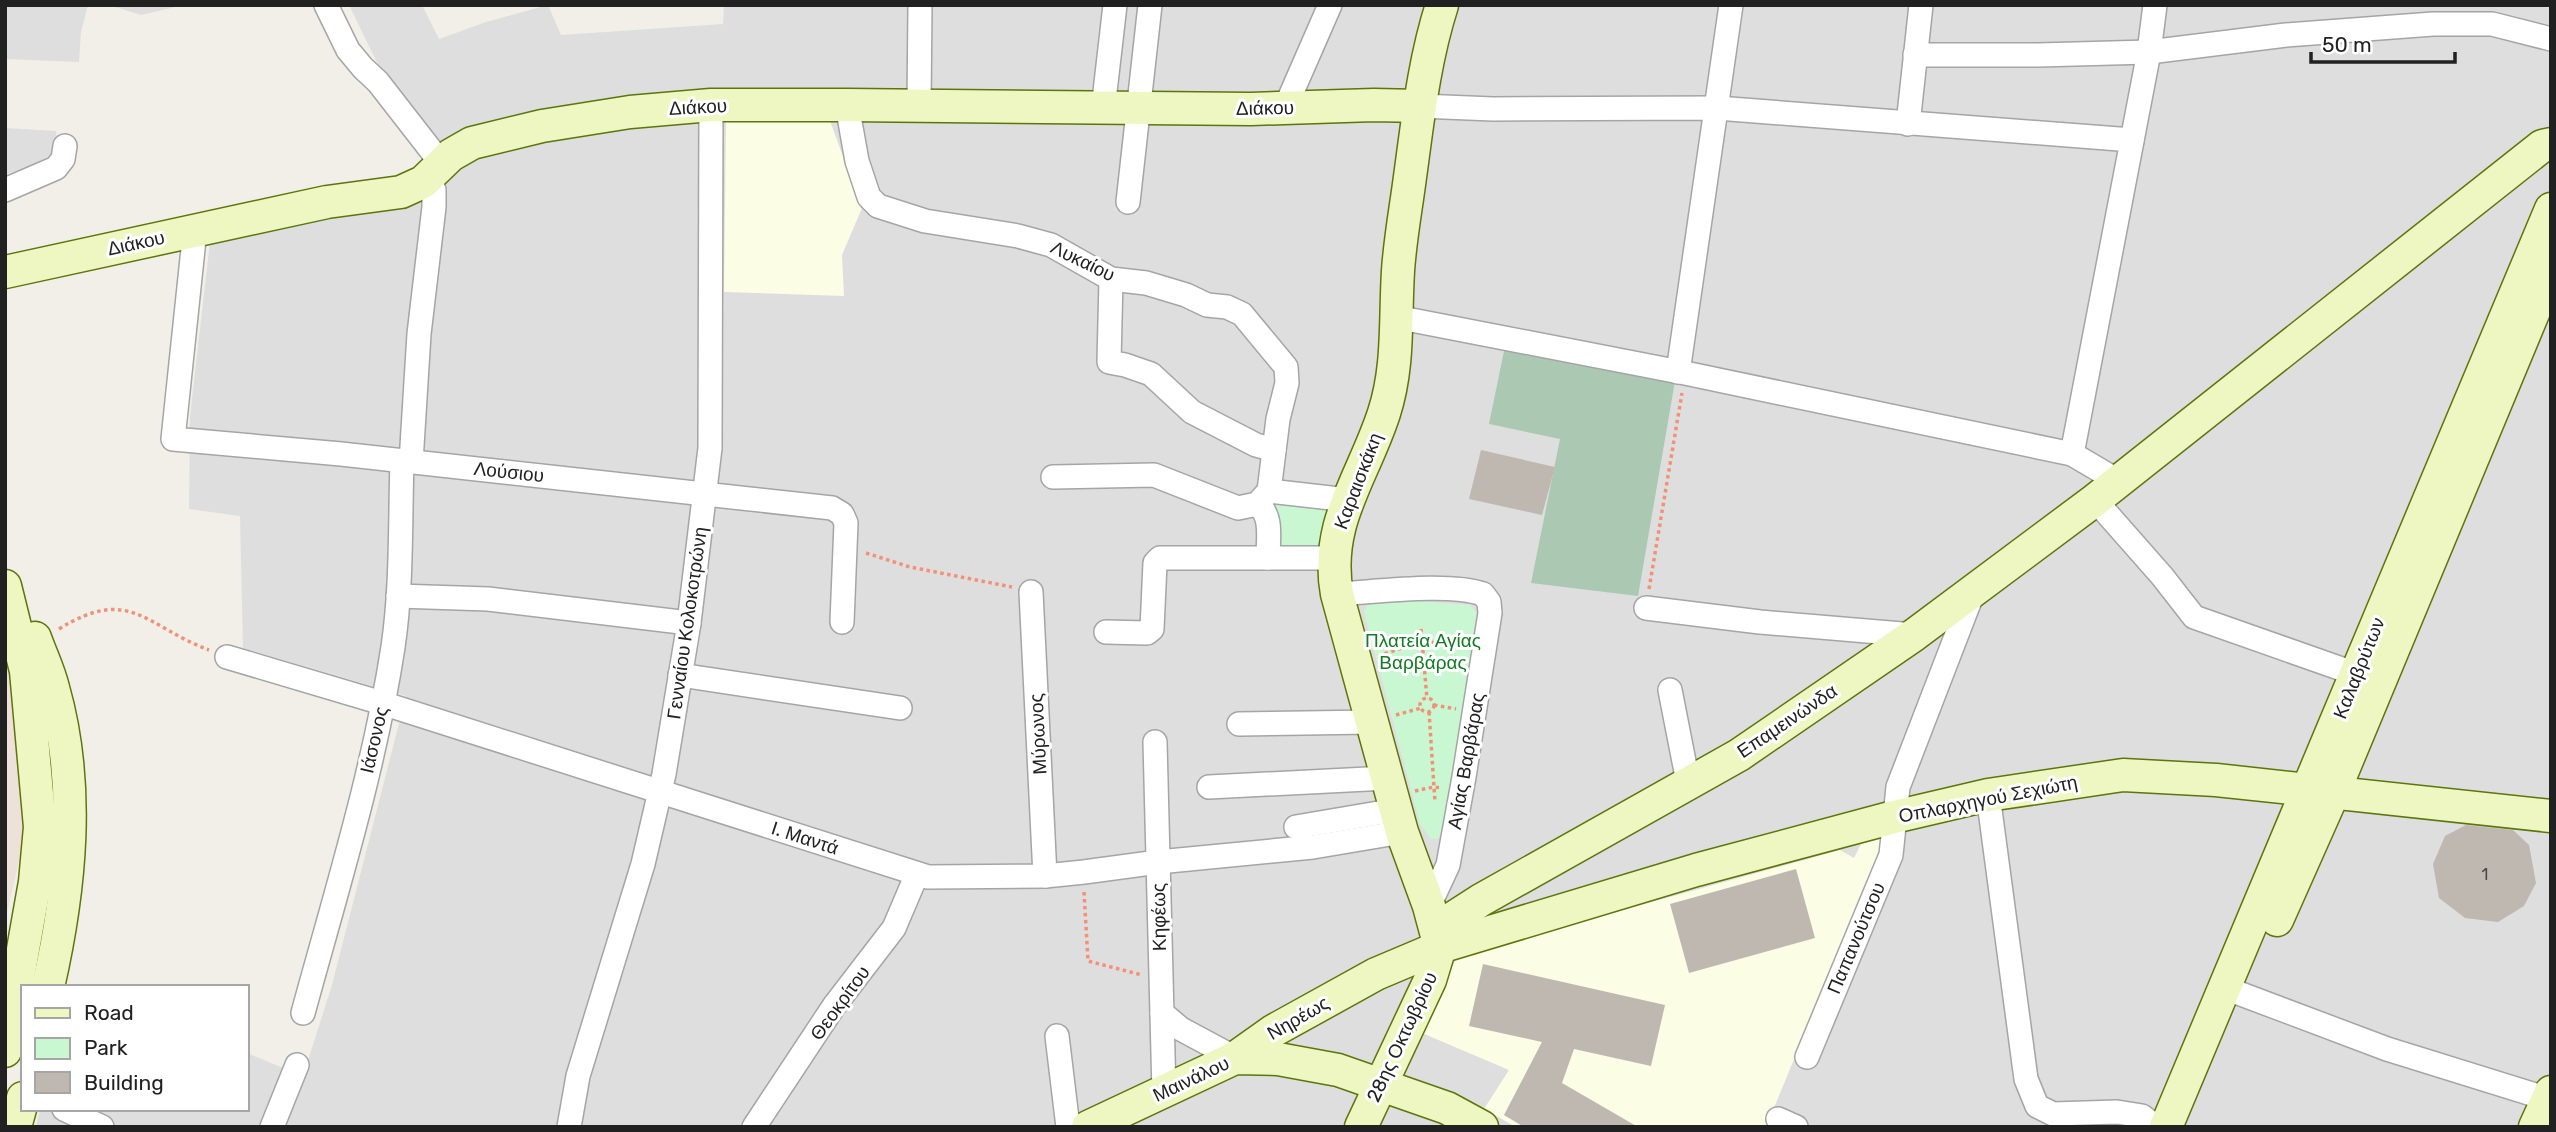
<svg xmlns="http://www.w3.org/2000/svg" width="2556" height="1132" font-family="Rubik,sans-serif">
<rect width="100%" height="100%" fill="#f1efe8"/>
<g fill="#dfdede">
<polygon points="5,5 88,5 81,32 79,62 5,59"/>
<polygon points="109,5 184,5 141,15"/>
<polygon points="349,5 422,5 439,39 486,22 548,5 561,35 723,24 724,5 2551,5 2551,1127 36,1127 40,1109 247,1109 247,1053 303,1076 332,985 406,696 243,648 240,516 189,509 190,416 211,233 328,209 446,191 446,156 385,79"/>
<polygon points="5,128 56,131 58,152 29,166 5,175"/>
</g>
<g fill="#fbfde5">
<polygon points="726,120 830,121 862,208 842,255 844,296 724,292"/>
<polygon points="1886,837 1766,1127 1516,1127 1484,1109 1509,1070 1422,1033 1457,956 1840,850 1854,858 1862,842"/>
</g>
<polygon fill="#ede1d9" points="5,620 15,681 25,835 5,921"/>
<polygon fill="#abc8b2" points="1505,346 1675,381 1638,596 1531,583 1560,439 1489,424"/>
<g fill="#c9f7d2">
<polygon points="1278,503 1325,505 1329,514 1322,551 1275,549 1273,507"/>
<polygon points="1416,601 1470,605 1479,615 1442,830 1438,839 1431,839 1420,824 1364,612 1368,604"/>
</g>
<g fill="#beb8b1">
<polygon points="1481,450 1555,467 1542,515 1469,499"/>
<polygon points="2466,825 2513,830 2529,845 2536,883 2524,906 2498,922 2465,918 2439,898 2433,864 2445,836"/>
<polygon points="1796,869 1815,938 1689,973 1670,904"/>
<polygon points="1483,964 1665,1005 1651,1066 1574,1049 1562,1083 1638,1127 1524,1127 1504,1115 1542,1042 1469,1026"/>
</g>
<g fill="none" stroke-linecap="round" stroke-linejoin="round">
<g stroke="#a5a5a5" stroke-width="26">
<g id="street">
<polyline points="326,5 348,50 363,68 378,82 441,163"/>
<polyline points="1915,55 2038,55 2149,52 2286,35 2433,24 2492,24 2551,39"/>
<polyline points="847,105 857,161 869,197 878,206 925,221 1018,236 1051,245 1111,279 1146,283 1186,295 1207,305 1227,307 1242,314 1286,367 1287,383 1278,419 1269,491"/>
<polyline points="919,105 920,5"/>
<polyline points="1420,106 1493,109 1717,108 2132,140"/>
<polyline points="1285,108 1330,5"/>
<polyline points="1103,109 1115,5"/>
<polyline points="1908,124 1921,5"/>
<polyline points="5,190 56,168 63,159 65,146"/>
<polyline points="1128,202 1150,5"/>
<polyline points="195,230 173,439 341,454 832,508 842,514 846,523 842,622"/>
<polyline points="1111,279 1109,362 1125,365 1151,374 1192,412 1256,445 1274,450"/>
<polyline points="1396,317 1685,373 2072,454 2118,481"/>
<polyline points="1678,372 1731,5"/>
<polyline points="2072,454 2149,52 2155,5"/>
<polyline points="411,462 419,334 434,207 434,190 429,176"/>
<polyline points="1053,477 1154,475 1238,508 1257,504 1269,491 1348,500"/>
<polyline points="2095,500 2162,576 2194,617 2356,674"/>
<path d="M1257 504C1273 515 1268 539 1268 558"/>
<polyline points="1031,592 1045,876"/>
<path d="M1337 594C1376 592 1448 582 1483 594L1489 602 1490 613 1464 777 1448 865 1429 906"/>
<polyline points="398,596 488,599 689,623"/>
<polyline points="1646,608 1760,622 1914,635"/>
<polyline points="1106,632 1147,633 1152,629 1155,563 1160,558 1333,558"/>
<polyline points="227,657 382,703 928,877 1045,876 1084,872 1158,862 1313,847 1402,832"/>
<polyline points="680,675 900,708"/>
<polyline points="1670,690 1688,782"/>
<polyline points="1239,724 1372,722"/>
<polyline points="1155,742 1164,1093"/>
<polyline points="1209,787 1387,778"/>
<polyline points="1988,795 2026,1079 2037,1106 2053,1114 2117,1112 2142,1116 2156,1127"/>
<polyline points="1296,827 1396,810"/>
<polyline points="2225,988 2387,1049 2548,1099"/>
<path d="M303 1013C336 892 374 771 393 647 402 586 400 523 402 461"/>
<polyline points="1162,1013 1181,1029 1235,1058"/>
<polyline points="1057,1036 1068,1127"/>
<polyline points="1807,1057 1891,855 1898,787 1974,590"/>
<polyline points="64,1109 102,1127"/>
<polyline points="1778,1119 1796,1127"/>
<polyline points="272,1127 297,1065"/>
<polyline points="569,1127 578,1076 643,864 664,774 689,623 710,448 711,105"/>
<polyline points="754,1127 834,1006 894,928 917,874"/>
</g>
</g>
<g stroke="#5e740c" stroke-width="35">
<g id="secondary">
<polyline points="5,272 327,202 401,192 423,182 451,155 472,143 542,126 630,112 711,105 847,105 1251,109 1374,105 1420,106"/>
<polyline points="5,586 26,671 40,827 35,882 5,1051"/>
<path d="M35 638C41 655 49 671 53 688 81 786 70 890 48 987"/>
<polyline points="2277,920 2333,794 2551,270"/>
<polyline points="1436,929 1481,900 1739,755 1914,635 2095,500 2542,146 2551,144"/>
<polyline points="1235,1058 1273,1031 1376,974 1440,947 1696,870 1894,817 1988,795 2123,775 2216,780 2551,816"/>
<polyline points="15,1127 23,1098"/>
<polyline points="1088,1127 1235,1058 1278,1059 1338,1070 1447,1108 1482,1127"/>
<path d="M1361 1127 1430 980 1440 947 1429 906 1402 832 1337 594C1324 523 1363 478 1384 413 1399 367 1395 320 1398 271 1400 240 1406 208 1410 177 1418 119 1424 61 1442 5"/>
<polyline points="2166,1127 2551,209"/>
<polyline points="2535,1127 2551,1092"/>
</g>
</g>
<g stroke="#f29178" stroke-width="3.5" stroke-dasharray="3.5 3.5" stroke-linecap="butt">
<polyline points="866,553 910,567 1012,587"/>
<polyline points="1649,589 1682,393"/>
<path d="M59 629C130 585 145 626 209 650"/>
<polyline points="1421,629 1427,699"/>
<polyline points="1378,656 1422,641 1465,647"/>
<circle cx="1427" cy="705" r="7"/>
<polyline points="1434,705 1456,709"/>
<polyline points="1429,712 1435,802"/>
<polyline points="1396,715 1421,708"/>
<polyline points="1415,791 1434,787 1442,788"/>
<polyline points="1084,892 1088,961 1142,975"/>
</g>
<use href="#street" stroke="#fff" stroke-width="23"/>
<use href="#secondary" stroke="#eef6c1" stroke-width="32"/>
</g>
<g text-anchor="middle" dominant-baseline="central" stroke-width="6" stroke-linejoin="round" paint-order="stroke">
<g font-size="16" fill="#484745">
<text x="2485" y="874">1</text>
</g>
<g font-size="19" fill="#212121" stroke="#fff">
<text transform="translate(698 107) rotate(-3)">Διάκου</text>
<text transform="translate(1265 108) rotate(-1)">Διάκου</text>
<text transform="translate(136 243) rotate(-12)">Διάκου</text>
<text transform="translate(1083 261) rotate(26)">Λυκαίου</text>
<text transform="translate(509 472) rotate(6)">Λούσιου</text>
<text transform="translate(1358 481) rotate(-69)">Καραισκάκη</text>
<text transform="translate(687 623) rotate(-82)">Γενναίου Κολοκοτρώνη</text>
<text transform="translate(2359 668) rotate(-68)">Καλαβρύτων</text>
<text transform="translate(1787 721) rotate(-34)">Επαμεινώνδα</text>
<text transform="translate(1038 734) rotate(-93)">Μύρωνος</text>
<text transform="translate(374 740) rotate(-77)">Ιάσονος</text>
<text transform="translate(1466 761) rotate(-80)">Αγίας Βαρβάρας</text>
<text transform="translate(1988 799) rotate(-11)">Οπλαρχηγού Σεχιώτη</text>
<text transform="translate(805 838) rotate(18)">Ι. Μαντά</text>
<text transform="translate(1159 917) rotate(-91)">Κηφέως</text>
<text transform="translate(1856 938) rotate(-67)">Παπανούτσου</text>
<text transform="translate(840 1003) rotate(-54)">Θεοκρίτου</text>
<text transform="translate(1298 1018) rotate(-30)">Νηρέως</text>
<text transform="translate(1402 1037) rotate(-65)">28ης Οκτωβρίου</text>
<text transform="translate(1191 1079) rotate(-25)">Μαινάλου</text>
</g>
<g font-size="19" fill="#137b26" stroke="#fff">
<text x="1423" y="640">Πλατεία Αγίας<tspan x="1423" dy="22">Βαρβάρας</tspan></text>
</g>
</g>
<rect width="2556" height="1132" fill="none" stroke="#212121" stroke-width="14"/>
<rect x="21" y="985" width="228" height="126" fill="#ffffff" stroke="#a6a6a6" stroke-width="2"/>
<rect x="35" y="1008" width="35" height="10" fill="#eef6c1" stroke="#a6a6a6" stroke-width="2"/>
<text x="84" y="1020" font-size="21" fill="#212121">Road</text>
<rect x="35" y="1038" width="35" height="21" fill="#c9f7d2" stroke="#a6a6a6" stroke-width="2"/>
<text x="84" y="1055" font-size="21" fill="#212121">Park</text>
<rect x="35" y="1072" width="35" height="21" fill="#beb8b1" stroke="#a6a6a6" stroke-width="2"/>
<text x="84" y="1090" font-size="21" fill="#212121">Building</text>
<path d="M2311 52v10h144v-10" fill="none" stroke="#212121" stroke-width="3.5"/>
<text x="2322" y="52" font-size="21" fill="#212121" stroke="#ffffff" stroke-width="5" paint-order="stroke">50 m</text>
</svg>
